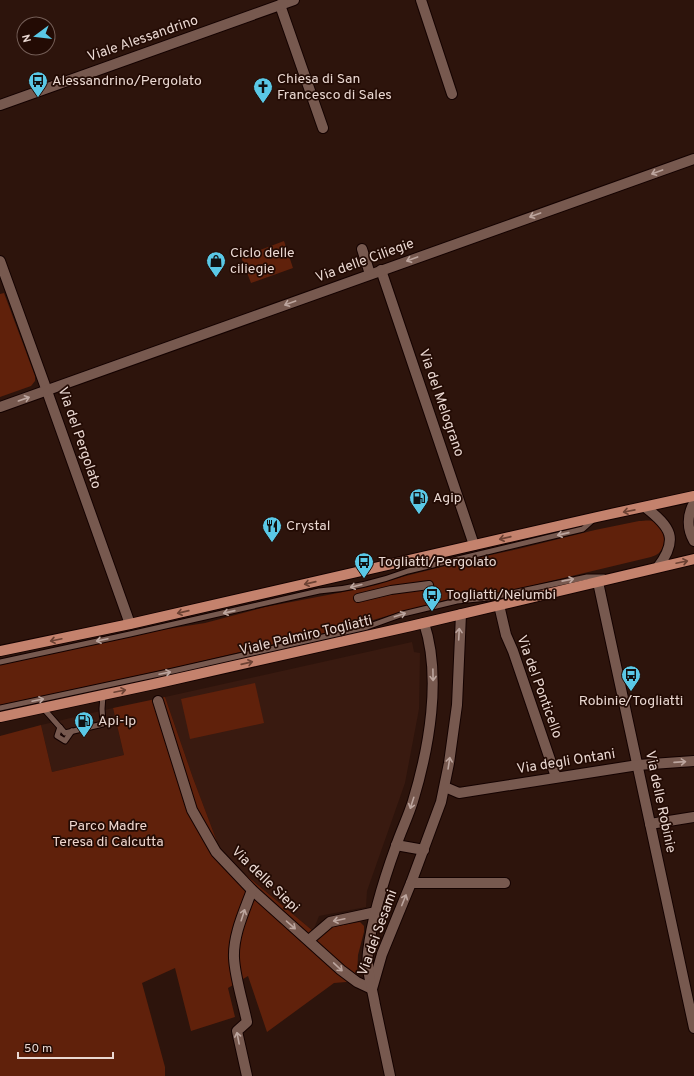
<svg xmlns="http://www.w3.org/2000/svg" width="694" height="1076" font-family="Overpass,sans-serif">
<rect width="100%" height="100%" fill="#2d140c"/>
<g fill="#391a10">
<polygon points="412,642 414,652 420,653 419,709 405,783 367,891 366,907 319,916 313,931 240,870 219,847 193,778 165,697"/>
<polygon points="113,708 124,755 52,772 41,725"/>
</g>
<g fill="#60210b">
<polygon points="284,241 293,268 251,283 241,257"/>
<polygon points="4,293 35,376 35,381 31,386 0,397 0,294"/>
<path d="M639 521C643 521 649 520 652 521 665 526 668 544 659 553 657 555 653 556 651 557L492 595 471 594 449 599 408 610 331 632 291 640 181 666 0 705V665L161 630 205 623 265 607 338 593 477 558 518 549 595 530Z"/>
<polygon points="255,683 264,723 190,739 181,699"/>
<polygon points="165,697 193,778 219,847 240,870 313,931 317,940 332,927 360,922 364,926 364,932 358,955 357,976 346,982 334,983 267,1032 248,976 228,988 235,1017 191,1031 175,968 142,983 165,1067 165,1076 0,1076 0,736 41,725 52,772 124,755 113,708"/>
</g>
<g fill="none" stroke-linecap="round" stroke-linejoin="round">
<g stroke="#140200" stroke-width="7">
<g id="service">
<path d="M0 662 130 634 319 591C351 589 379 582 408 571L583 529 593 520"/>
<polyline points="0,708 173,671 367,627 403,614 457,601 488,598 587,577 604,577"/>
<polyline points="43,708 65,733 103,724 102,709 103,695"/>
<polyline points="60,727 57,736 65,741 72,731"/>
</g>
</g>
<g stroke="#140200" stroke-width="10">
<polyline id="pedestrian" points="358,598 391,590 429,585"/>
</g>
<g stroke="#140200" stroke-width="12">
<g id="minor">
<polyline points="421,0 452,94"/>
<polyline points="280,5 323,128"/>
<polyline points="362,249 370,274"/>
<polyline points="0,261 47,391 130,624"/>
<polyline points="381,270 474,545"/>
<polyline points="0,407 694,159"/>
<path d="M694 503C687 515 687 529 694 541"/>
<polyline points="598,582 694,1028"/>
<polyline points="499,605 506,635 513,651 556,777"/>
<polyline points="158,701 192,810 216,852 252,890 341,970 357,982 372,989"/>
<polyline points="445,787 459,793 638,765 694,761"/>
<polyline points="650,824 694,817"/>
<polyline points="396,845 424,850"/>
<polyline points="411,883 505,883"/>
<polyline points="309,940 330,922 376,912"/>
<path d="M247 1076 237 1031 247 1022C243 1002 235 978 234 958 233 935 244 912 252 890"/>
</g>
</g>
<g stroke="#140200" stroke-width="12">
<g id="tertiary">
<polyline points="0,105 294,0"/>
<path d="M645 507C671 527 679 539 658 567"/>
<polyline points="372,989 382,954 411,883 441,802 449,763 457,705 461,614"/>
<path d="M390 1076C385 1052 380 1029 375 1005 372 987 366 970 368 952 372 917 384 879 396 846 401 831 408 817 413 801 429 748 442 677 424 623"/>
</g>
</g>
<g stroke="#140200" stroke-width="12">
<g id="primary">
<polyline points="0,651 130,624 597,517 694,496"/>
<polyline points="0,717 154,684 411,626 694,559"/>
</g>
</g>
<use href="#service" stroke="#77594f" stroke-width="5"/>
<use href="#pedestrian" stroke="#77594f" stroke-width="8"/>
<use href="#minor" stroke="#77594f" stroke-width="10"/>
<use href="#tertiary" stroke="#77594f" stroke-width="10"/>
<use href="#primary" stroke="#c4826d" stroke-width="10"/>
</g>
<defs><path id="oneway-shaft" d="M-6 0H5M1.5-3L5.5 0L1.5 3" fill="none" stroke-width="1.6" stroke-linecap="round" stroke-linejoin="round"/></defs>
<g stroke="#bca59e">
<use href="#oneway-shaft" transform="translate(657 172) rotate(160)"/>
<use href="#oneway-shaft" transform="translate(535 215) rotate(160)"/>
<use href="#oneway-shaft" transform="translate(412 259) rotate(160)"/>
<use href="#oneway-shaft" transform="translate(290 303) rotate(160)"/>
<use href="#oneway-shaft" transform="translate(24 399) rotate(-19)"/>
<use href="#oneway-shaft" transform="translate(563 534) rotate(167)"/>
<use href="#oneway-shaft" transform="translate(568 580) rotate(-11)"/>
<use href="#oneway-shaft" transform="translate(356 586) rotate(166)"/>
<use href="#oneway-shaft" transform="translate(229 612) rotate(167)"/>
<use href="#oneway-shaft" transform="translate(400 615) rotate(-18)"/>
<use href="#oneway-shaft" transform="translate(459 634) rotate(-87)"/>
<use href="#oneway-shaft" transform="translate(102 640) rotate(168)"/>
<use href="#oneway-shaft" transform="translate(165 673) rotate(-12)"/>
<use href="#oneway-shaft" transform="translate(433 675) rotate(89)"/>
<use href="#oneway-shaft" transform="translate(38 700) rotate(-12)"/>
<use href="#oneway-shaft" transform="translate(680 762) rotate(-4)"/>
<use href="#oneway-shaft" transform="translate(449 763) rotate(-81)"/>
<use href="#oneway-shaft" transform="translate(412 803) rotate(108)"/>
<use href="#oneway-shaft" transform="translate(404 900) rotate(-68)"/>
<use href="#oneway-shaft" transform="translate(243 915) rotate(-72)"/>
<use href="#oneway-shaft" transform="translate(339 920) rotate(168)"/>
<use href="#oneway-shaft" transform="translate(291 925) rotate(41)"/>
<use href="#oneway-shaft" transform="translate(338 967) rotate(43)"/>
<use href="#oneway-shaft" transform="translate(238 1038) rotate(-101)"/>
</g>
<g stroke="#6b4133">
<use href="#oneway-shaft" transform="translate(629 511) rotate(169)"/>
<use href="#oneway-shaft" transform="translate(505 538) rotate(167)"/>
<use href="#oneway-shaft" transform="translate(682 562) rotate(-12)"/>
<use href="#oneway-shaft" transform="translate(310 583) rotate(167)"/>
<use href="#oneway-shaft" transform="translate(183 612) rotate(167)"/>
<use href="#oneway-shaft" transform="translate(56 640) rotate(168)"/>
<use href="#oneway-shaft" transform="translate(247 663) rotate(-13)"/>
<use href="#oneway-shaft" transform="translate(120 691) rotate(-12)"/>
</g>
<defs>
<g id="bus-pin" transform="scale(1)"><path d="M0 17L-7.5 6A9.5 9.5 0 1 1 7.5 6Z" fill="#5ac8e6" stroke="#230b04"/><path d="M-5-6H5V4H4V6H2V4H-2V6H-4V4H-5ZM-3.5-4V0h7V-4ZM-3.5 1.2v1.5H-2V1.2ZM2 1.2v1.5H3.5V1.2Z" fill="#111"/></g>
<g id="church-pin" transform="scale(1)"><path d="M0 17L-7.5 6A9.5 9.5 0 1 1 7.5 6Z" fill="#5ac8e6" stroke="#230b04"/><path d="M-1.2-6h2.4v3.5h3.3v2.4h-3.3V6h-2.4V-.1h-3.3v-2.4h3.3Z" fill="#111"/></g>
<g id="shop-pin" transform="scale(1)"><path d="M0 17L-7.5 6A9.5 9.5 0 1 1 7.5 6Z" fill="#5ac8e6" stroke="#230b04"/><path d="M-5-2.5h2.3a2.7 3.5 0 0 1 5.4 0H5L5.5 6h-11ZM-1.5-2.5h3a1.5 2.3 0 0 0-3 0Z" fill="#111"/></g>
<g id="fuel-pin" transform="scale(1)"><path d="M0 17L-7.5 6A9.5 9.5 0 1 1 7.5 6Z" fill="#5ac8e6" stroke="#230b04"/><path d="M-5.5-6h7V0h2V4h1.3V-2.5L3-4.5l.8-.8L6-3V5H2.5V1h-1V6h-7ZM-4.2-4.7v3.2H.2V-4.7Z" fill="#111"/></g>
<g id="restaurant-pin" transform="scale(1)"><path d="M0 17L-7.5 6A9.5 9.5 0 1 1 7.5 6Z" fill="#5ac8e6" stroke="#230b04"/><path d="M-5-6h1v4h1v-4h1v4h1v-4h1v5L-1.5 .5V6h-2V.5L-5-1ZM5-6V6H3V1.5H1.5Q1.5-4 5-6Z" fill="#111"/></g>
</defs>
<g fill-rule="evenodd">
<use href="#bus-pin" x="38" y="81"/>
<use href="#church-pin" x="263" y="87"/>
<use href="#shop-pin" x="216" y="261"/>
<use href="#fuel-pin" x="419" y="498"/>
<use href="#restaurant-pin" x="272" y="526"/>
<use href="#bus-pin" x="364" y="562"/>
<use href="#bus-pin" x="432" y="595"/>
<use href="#bus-pin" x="631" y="675"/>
<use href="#fuel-pin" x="84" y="721"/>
</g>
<g text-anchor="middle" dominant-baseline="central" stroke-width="3.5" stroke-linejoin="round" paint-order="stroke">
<g font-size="14" fill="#ead8d2" stroke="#230b04">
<text transform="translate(143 39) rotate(-19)">Viale Alessandrino</text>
<text transform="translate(365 261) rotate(-20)">Via delle Ciliegie</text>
<text transform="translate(441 403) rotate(71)">Via del Melograno</text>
<text transform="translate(79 438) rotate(71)">Via del Pergolato</text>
<text transform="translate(306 636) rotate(-13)">Viale Palmiro Togliatti</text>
<text transform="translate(539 687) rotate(70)">Via del Ponticello</text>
<text transform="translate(566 762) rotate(-9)">Via degli Ontani</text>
<text transform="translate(660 802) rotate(78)">Via delle Robinie</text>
<text transform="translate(265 880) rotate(44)">Via delle Siepi</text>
<text transform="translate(378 933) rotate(-70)">Via dei Sesami</text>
</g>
<g font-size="14" fill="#ead8d2" stroke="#230b04" text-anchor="start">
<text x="277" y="79">Chiesa di San<tspan x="277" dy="16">Francesco di Sales</tspan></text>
<text x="52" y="81">Alessandrino/Pergolato</text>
<text x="230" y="253">Ciclo delle<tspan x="230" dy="16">ciliegie</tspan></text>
<text x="433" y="498">Agip</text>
<text x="286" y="526">Crystal</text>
<text x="378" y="562">Togliatti/Pergolato</text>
<text x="446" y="595">Togliatti/Nelumbi</text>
<text x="631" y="701" text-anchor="middle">Robinie/Togliatti</text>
<text x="98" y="721">Api-Ip</text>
</g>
<g font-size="14" fill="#efd6ce" stroke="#230b04">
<text x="108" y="826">Parco Madre<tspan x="108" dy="16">Teresa di Calcutta</tspan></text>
</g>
</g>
<g transform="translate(36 36) rotate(255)"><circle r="19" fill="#230b04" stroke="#735d56"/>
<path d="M0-3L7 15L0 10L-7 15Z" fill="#5ac8e6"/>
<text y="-6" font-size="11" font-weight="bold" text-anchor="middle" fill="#ead8d2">N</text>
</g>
<path d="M18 1052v6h95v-6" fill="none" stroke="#ead8d2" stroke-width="2"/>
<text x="24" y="1052" font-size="12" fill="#ead8d2" stroke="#230b04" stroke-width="3" paint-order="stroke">50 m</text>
</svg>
